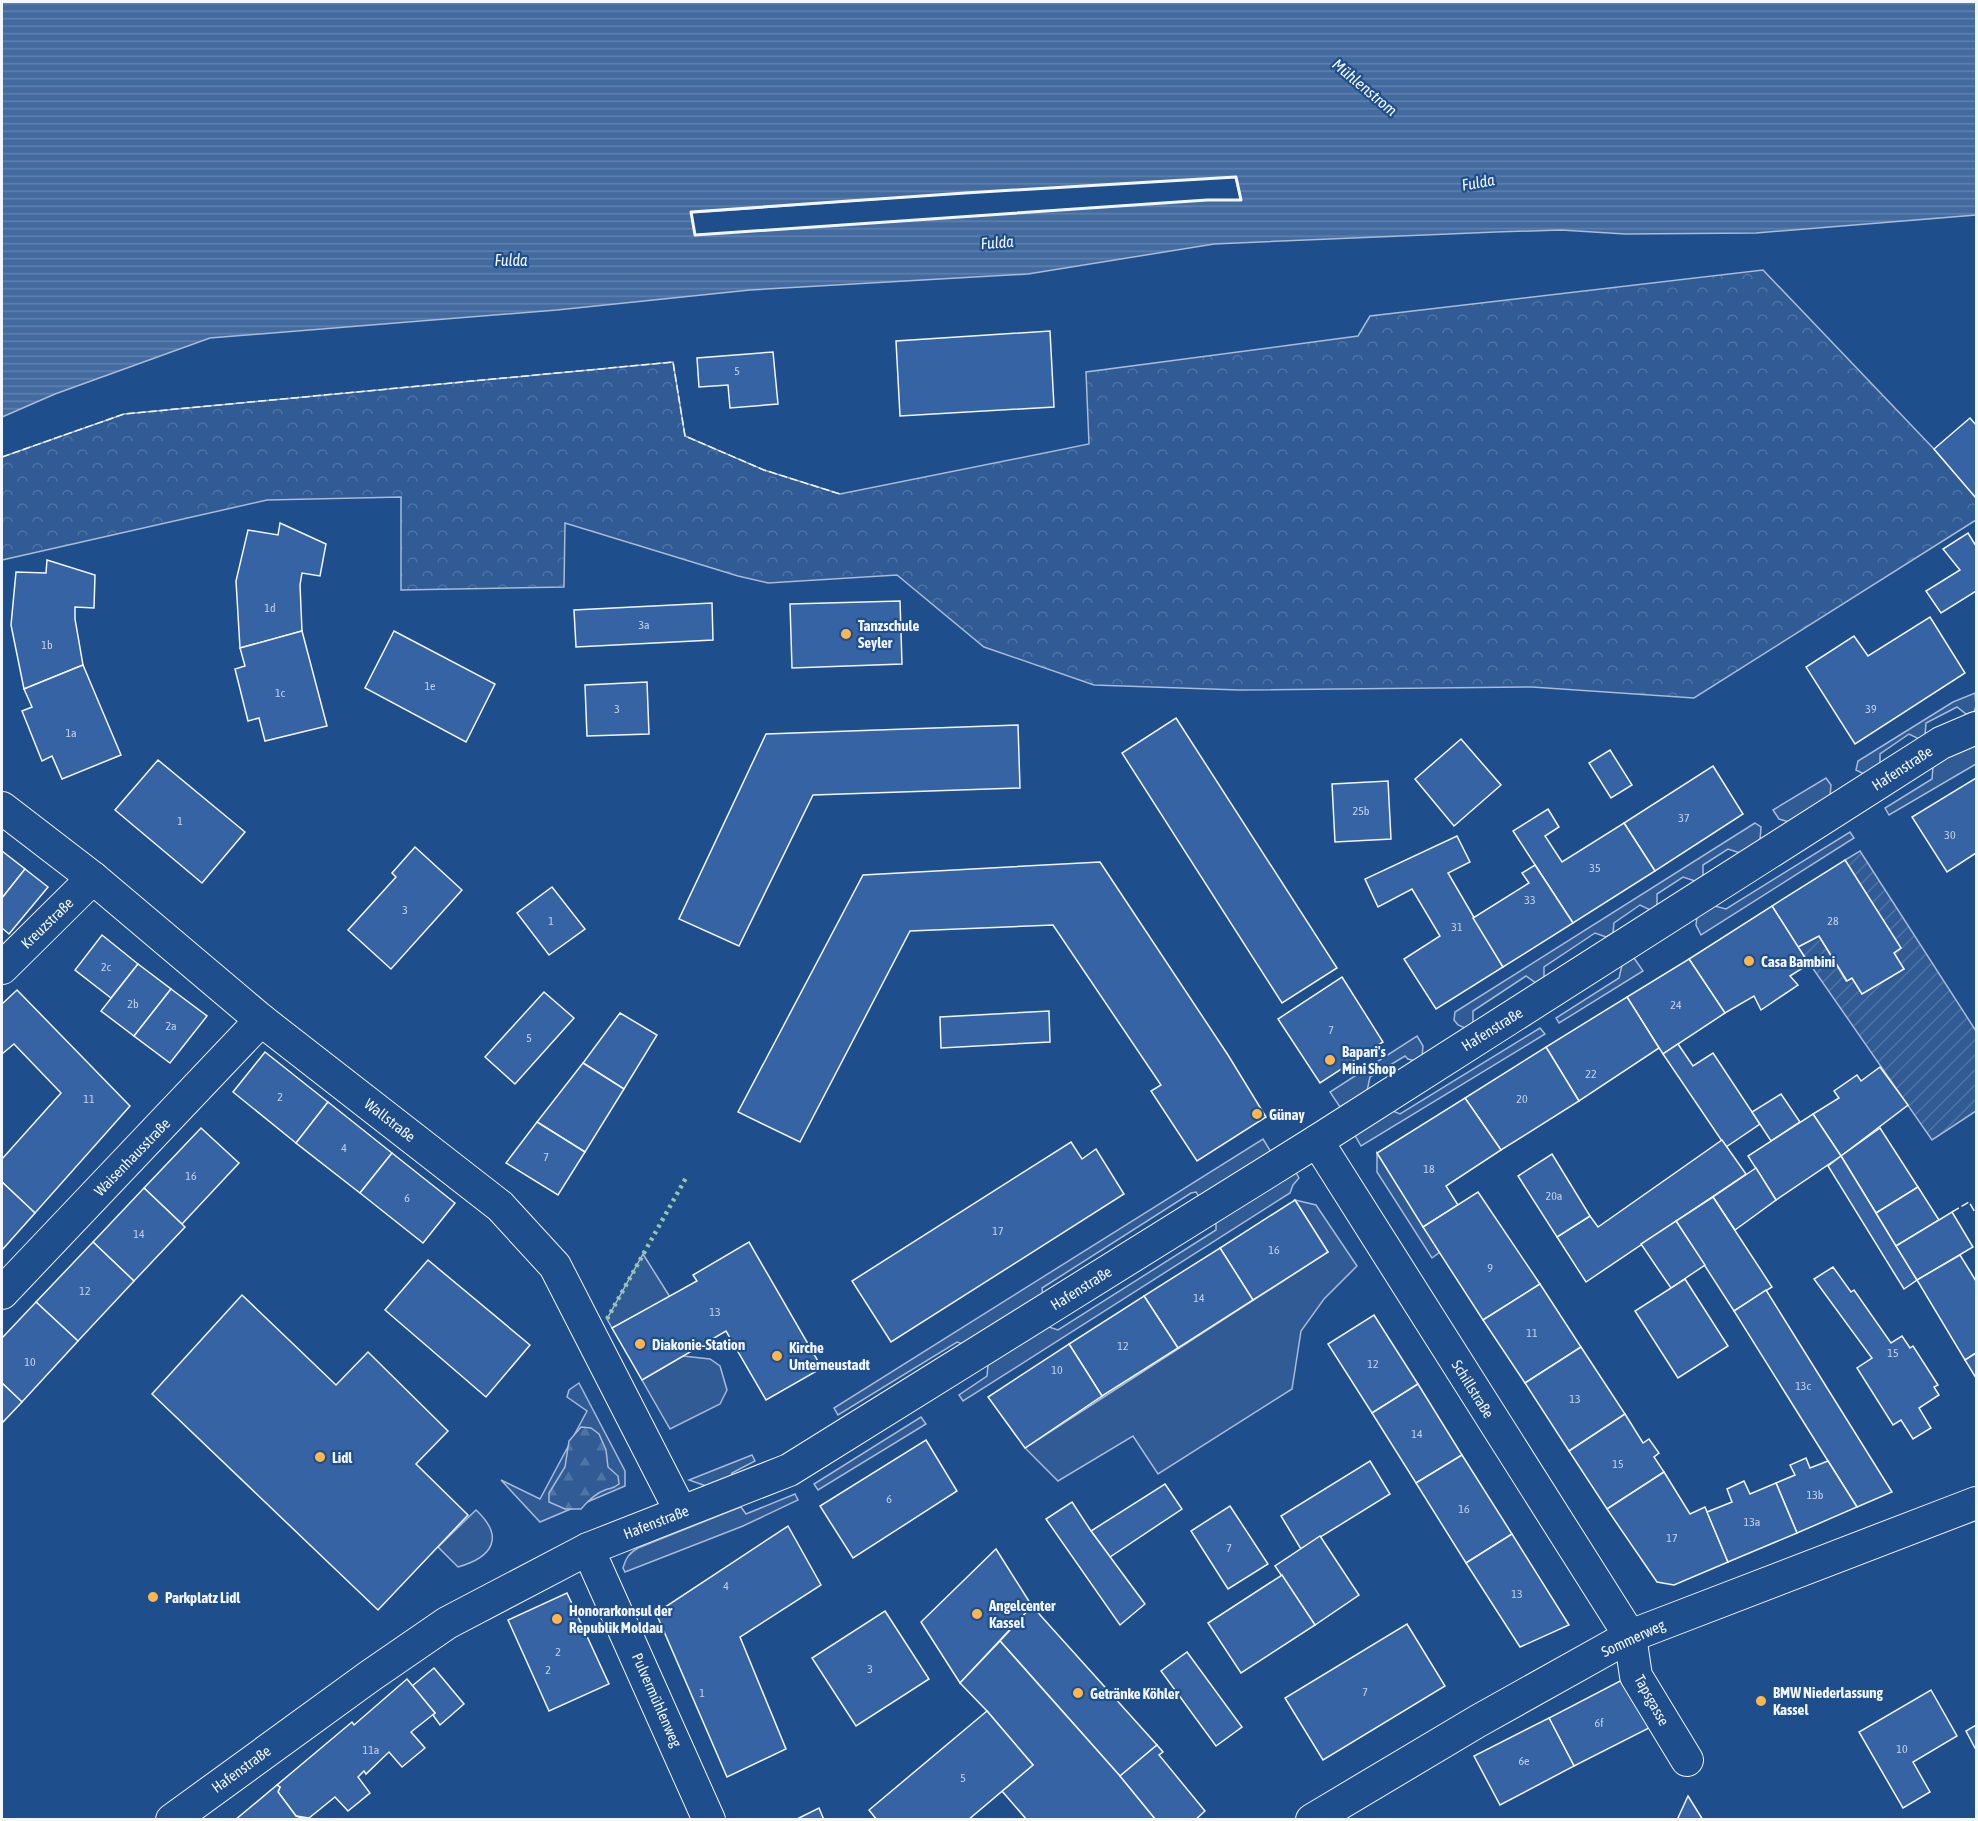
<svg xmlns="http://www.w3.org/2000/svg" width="1978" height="1821" font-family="'Asap Condensed',sans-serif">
<defs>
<pattern id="forest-firs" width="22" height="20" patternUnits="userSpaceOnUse" patternTransform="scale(1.5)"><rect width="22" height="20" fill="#305b95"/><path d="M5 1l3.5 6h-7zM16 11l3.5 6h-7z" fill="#4e73a5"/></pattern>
<pattern id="park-crowns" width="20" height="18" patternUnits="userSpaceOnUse" patternTransform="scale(1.5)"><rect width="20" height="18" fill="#305b95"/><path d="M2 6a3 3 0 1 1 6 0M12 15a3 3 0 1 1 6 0" fill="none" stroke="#4e73a5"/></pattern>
<pattern id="garden-furrows" width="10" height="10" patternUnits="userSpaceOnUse" patternTransform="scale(1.5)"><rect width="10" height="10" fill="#305b95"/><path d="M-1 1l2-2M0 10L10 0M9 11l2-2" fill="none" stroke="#4e73a5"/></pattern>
<pattern id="water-rules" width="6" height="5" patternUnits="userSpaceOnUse" patternTransform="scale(1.5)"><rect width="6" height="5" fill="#446ba0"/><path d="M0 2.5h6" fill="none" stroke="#5f81ae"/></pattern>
</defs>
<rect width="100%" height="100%" fill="#1f4e8c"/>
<g fill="#305b95" stroke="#a8bbd7" stroke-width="1.5">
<polygon points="1975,693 1976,706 1974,712 1966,714 1957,707 1926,723 1925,735 1919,739 1909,734 1880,754 1880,764 1864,774 1856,770 1858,761 1953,702"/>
<polygon points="1976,744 1976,764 1889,815 1885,808 1932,779 1933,766 1952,754"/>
<polygon points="1826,778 1831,785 1830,796 1789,822 1779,819 1773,810"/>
<polygon points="1755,823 1761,827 1760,840 1740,853 1728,849 1703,865 1703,876 1695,881 1683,877 1657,894 1657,905 1650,910 1640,905 1614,923 1613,933 1606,937 1595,933 1544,967 1544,978 1536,983 1526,976 1473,1011 1473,1023 1465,1028 1458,1025 1454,1020 1455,1012"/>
<polygon points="1850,832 1854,838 1701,935 1696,925 1697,917 1715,906 1726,909"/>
<polygon points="1634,958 1643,971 1559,1023 1556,1018 1619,978 1622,965"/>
<polygon points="1540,1028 1545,1034 1361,1146 1353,1132 1388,1109 1400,1114"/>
<polygon points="1417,1036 1423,1046 1422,1057 1415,1061 1408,1059 1405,1056 1370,1077 1367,1091 1340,1107 1330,1092"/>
<polygon points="1263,1139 1271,1152 1200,1198 1196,1192 1191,1193 1042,1288 1043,1298 968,1346 957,1342 838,1415 834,1408"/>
<polygon points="1377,1153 1440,1252 1432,1258 1377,1172"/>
<polygon points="1294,1169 1299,1178 1293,1185 1290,1193 963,1401 959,1395 987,1376 988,1365 1049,1327 1058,1330 1216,1230 1216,1220"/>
<polygon points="1295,1200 1316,1205 1357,1266 1324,1299 1301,1331 1292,1389 1158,1474 1133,1436 1058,1481 1025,1448 1328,1252"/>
<polygon points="643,1254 670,1297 612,1328 607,1319"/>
<polygon points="683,1356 710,1359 720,1366 727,1390 720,1404 670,1429 642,1380"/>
<polygon points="579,1383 625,1471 625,1486 540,1522 501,1480 540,1499 587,1411 567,1397 569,1390"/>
<polygon points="921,1417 926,1424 818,1490 814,1484"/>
<polygon points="752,1455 755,1461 732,1473 728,1486 709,1487 689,1480"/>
<path d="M795 1494 798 1500 743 1526 625 1572 623 1568C626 1558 629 1553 638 1548L738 1508 741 1507 746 1514Z"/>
<path d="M476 1510C505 1537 493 1557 458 1567L438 1547Z"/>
</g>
<path fill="url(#forest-firs)" stroke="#a8bbd7" stroke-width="1.5" d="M581 1427 591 1428 599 1434 606 1450 608 1467 618 1476 619 1484C613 1489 611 1488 605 1490 596 1493 587 1502 581 1509H565L549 1502V1493L565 1467 569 1441Z"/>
<polygon fill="url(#park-crowns)" stroke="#a8bbd7" stroke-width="1.5" points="1763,270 1934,449 1976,498 1976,520 1694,698 1532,687 1239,690 1094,685 984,647 897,575 768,583 738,576 565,523 564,587 401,590 401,497 267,500 2,560 2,457 124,414 673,362 685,436 764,470 840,494 1089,444 1086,372 1358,336 1370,316"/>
<polygon fill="url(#garden-furrows)" stroke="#a8bbd7" stroke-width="1.5" points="1860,851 1976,1031 1976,1111 1932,1140 1798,947 1819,936 1846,981 1852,978 1862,994 1904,969 1894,953 1901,948 1845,860"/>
<path fill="url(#water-rules)" stroke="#a8bbd7" stroke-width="1.5" fill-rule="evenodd" d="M2 2H1976V215L1756 233 1625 234 1561 230 1496 232 1214 244 1028 274 750 290 557 310 210 338 55 394 2 417ZM1235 177 1241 200H1207L695 235 691 213 965 193Z"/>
<g fill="#3563a3" stroke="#f2f6ff" stroke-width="1.5">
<polygon points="1050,331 1054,407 900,416 896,341"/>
<polygon points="773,352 778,404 730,408 728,385 699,387 697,358"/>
<polygon points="1970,418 1976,425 1976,498 1934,449"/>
<polygon points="280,523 326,544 320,576 302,573 300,585 302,631 240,648 236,581 248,530 278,535"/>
<polygon points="1968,533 1976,546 1976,593 1976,591 1941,613 1926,591 1960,570 1943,549"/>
<polygon points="47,560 95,575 94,608 75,607 75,619 83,665 24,689 11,625 16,572 46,573"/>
<polygon points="900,601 902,664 792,668 790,604"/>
<polygon points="712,603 713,640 576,647 574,610"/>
<polygon points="1930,617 1965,673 1855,744 1806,667 1854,636 1868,656"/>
<polygon points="302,631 327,726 265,741 259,718 248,721 235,669 245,666 240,648"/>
<polygon points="394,631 495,684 466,742 365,688"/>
<polygon points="83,665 121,755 62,779 52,756 42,761 22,711 32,707 24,689"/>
<polygon points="647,682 649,734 587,736 585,685"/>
<polygon points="1176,718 1337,968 1282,1003 1122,753"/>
<polygon points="1018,725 1020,788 813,795 739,946 679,919 766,734"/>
<polygon points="1461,739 1501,785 1454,826 1415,779"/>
<polygon points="1610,750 1632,785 1611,798 1589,763"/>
<polygon points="158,760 245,832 202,883 115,810"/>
<polygon points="1713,766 1743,814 1655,871 1624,823"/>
<polygon points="1976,778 1976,853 1947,872 1912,817"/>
<polygon points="1388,781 1391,839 1335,842 1332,784"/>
<polygon points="1548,809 1559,827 1545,836 1562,862 1624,823 1655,871 1573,923 1513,831"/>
<polygon points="1457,836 1470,862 1448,873 1503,967 1436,1009 1404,959 1440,936 1412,889 1378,907 1365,879"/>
<polygon points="415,847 462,890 391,969 348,930 396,877 392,873"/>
<polygon points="2,851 25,869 2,898"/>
<polygon points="1845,860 1901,948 1894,953 1904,969 1862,994 1852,978 1847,981 1819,936 1798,947 1772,906"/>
<polygon points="1100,862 1228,1055 1266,1117 1197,1161 1151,1091 1161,1085 1053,925 910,931 800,1142 738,1112 863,875"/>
<polygon points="1535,865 1573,923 1503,967 1473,918 1529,883 1522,873"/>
<polygon points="25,869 48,887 9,934 2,928 2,898"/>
<polygon points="552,887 585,929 549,955 517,913"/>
<polygon points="1772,906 1809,964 1790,976 1798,985 1761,1010 1754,996 1725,1013 1689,959"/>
<polygon points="102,935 138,964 111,998 75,970"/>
<polygon points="1689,959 1725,1013 1663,1054 1627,997"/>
<polygon points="138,964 171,989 134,1036 101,1011"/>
<polygon points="1342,977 1383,1042 1320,1083 1278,1019"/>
<polygon points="171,989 207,1016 170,1063 134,1036"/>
<polygon points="17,990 130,1106 35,1213 2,1182 2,1159 61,1093 14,1044 2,1054 2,1004"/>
<polygon points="544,992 574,1018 515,1084 485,1057"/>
<polygon points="1627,997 1659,1048 1579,1101 1546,1047"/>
<polygon points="1049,1011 1050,1042 941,1048 940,1017"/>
<polygon points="620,1013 657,1035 624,1089 583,1063"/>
<polygon points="1678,1044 1693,1066 1713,1053 1760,1124 1726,1147 1663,1054"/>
<polygon points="1546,1047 1579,1101 1501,1150 1465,1098"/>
<polygon points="265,1052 328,1102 296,1143 233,1092"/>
<polygon points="583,1063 624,1089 585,1152 537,1122"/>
<polygon points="1880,1067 1908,1105 1841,1156 1813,1114 1839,1098 1834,1091 1857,1075 1861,1081"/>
<polygon points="1781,1094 1800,1122 1771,1141 1752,1112"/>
<polygon points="1465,1098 1501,1150 1446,1186 1458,1205 1423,1227 1377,1153"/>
<polygon points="328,1102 392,1153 360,1193 296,1143"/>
<polygon points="1813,1114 1841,1156 1776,1200 1748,1156"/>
<polygon points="537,1122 585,1152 558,1195 506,1163"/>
<polygon points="201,1128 239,1163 182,1224 144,1188"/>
<polygon points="1880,1128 1918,1187 1876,1213 1841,1156"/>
<polygon points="1722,1140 1746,1174 1586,1282 1557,1237 1590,1216 1598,1227"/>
<polygon points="1071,1142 1082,1159 1096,1149 1124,1194 891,1342 852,1281"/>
<polygon points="392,1153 455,1203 423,1243 360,1193"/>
<polygon points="1552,1154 1590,1216 1557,1237 1518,1176"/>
<polygon points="1841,1156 1917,1280 1904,1289 1828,1166"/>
<polygon points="1756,1168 1776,1200 1735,1230 1713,1197"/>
<polygon points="2,1182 35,1213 2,1250"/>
<polygon points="1918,1187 1939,1220 1896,1246 1876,1213"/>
<polygon points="144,1188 185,1227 134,1281 93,1242"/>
<polygon points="1478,1192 1540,1284 1483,1320 1423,1227"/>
<polygon points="1713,1197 1772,1287 1734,1311 1676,1221"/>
<polygon points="1295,1200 1328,1252 1253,1300 1220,1248"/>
<polygon points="1952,1212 1973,1247 1917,1280 1896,1246"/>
<polygon points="1676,1221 1705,1265 1671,1288 1641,1244"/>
<polygon points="93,1242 134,1281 78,1341 36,1302"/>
<polygon points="749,1242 822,1368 766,1400 726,1331 642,1380 612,1328 697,1281 693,1275"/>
<polygon points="1220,1248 1253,1300 1178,1348 1144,1296"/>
<polygon points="1960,1255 1976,1281 1976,1353 1965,1360 1917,1280"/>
<polygon points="428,1260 530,1345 486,1397 385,1310"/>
<polygon points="1833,1267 1851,1292 1854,1290 1891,1343 1902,1336 1910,1348 1913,1346 1938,1385 1934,1387 1939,1395 1919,1408 1931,1428 1913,1439 1901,1420 1893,1425 1857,1368 1872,1358 1814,1279"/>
<polygon points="1685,1279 1728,1346 1678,1378 1635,1311"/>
<polygon points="1540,1284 1581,1347 1525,1383 1483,1320"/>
<polygon points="1766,1290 1892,1492 1857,1507 1828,1461 1734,1311"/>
<polygon points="242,1295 336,1385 368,1352 448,1431 416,1464 468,1515 378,1610 152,1394"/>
<polygon points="1144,1296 1178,1348 1102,1396 1069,1344"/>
<polygon points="36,1302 78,1341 22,1402 2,1383 2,1338"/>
<polygon points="1374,1315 1418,1384 1372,1413 1328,1344"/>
<polygon points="1069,1344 1102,1396 1025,1448 988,1397"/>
<polygon points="1581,1347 1625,1414 1569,1451 1525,1383"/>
<polygon points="1976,1353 1976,1378 1965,1360"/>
<polygon points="2,1383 22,1402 2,1423"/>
<polygon points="1418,1384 1462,1455 1416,1483 1372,1413"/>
<polygon points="1625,1414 1643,1443 1649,1439 1659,1453 1654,1457 1664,1472 1607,1509 1569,1451"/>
<polygon points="926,1440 957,1491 853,1558 820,1506"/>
<polygon points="1462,1455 1512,1534 1466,1563 1416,1483"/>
<polygon points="1806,1458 1810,1468 1828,1461 1857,1507 1797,1533 1776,1483 1795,1475 1790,1465"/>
<polygon points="1370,1461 1390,1494 1301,1549 1281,1516"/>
<polygon points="1664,1472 1690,1514 1705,1507 1728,1562 1674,1585 1657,1582 1607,1509"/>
<polygon points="1744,1481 1750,1494 1776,1483 1797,1533 1728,1562 1707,1512 1732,1502 1727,1489"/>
<polygon points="1165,1484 1182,1509 1110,1557 1091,1531"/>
<polygon points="1072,1502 1091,1531 1145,1604 1120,1625 1046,1519"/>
<polygon points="1230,1506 1268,1564 1228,1589 1191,1531"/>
<polygon points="788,1526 821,1585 740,1637 786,1749 727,1777 656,1613"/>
<polygon points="1512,1534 1569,1625 1520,1647 1466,1563"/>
<polygon points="1320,1536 1359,1595 1315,1625 1275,1566"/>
<polygon points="996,1549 1032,1606 960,1683 921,1622"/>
<polygon points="1282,1575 1315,1625 1241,1673 1208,1623"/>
<polygon points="567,1593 609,1684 549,1711 508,1620"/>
<polygon points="1032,1606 1157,1745 1120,1776 1000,1641"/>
<polygon points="885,1611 929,1679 856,1726 812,1658"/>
<polygon points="1407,1624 1445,1686 1323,1760 1285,1698"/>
<polygon points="1000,1641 1120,1776 1156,1820 1027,1820 1002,1791 1033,1765 987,1711 960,1683"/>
<polygon points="1187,1652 1242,1727 1216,1746 1161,1671"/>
<polygon points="434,1668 464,1704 440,1725 433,1715 435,1713 412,1686"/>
<polygon points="407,1679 435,1713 411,1732 425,1748 402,1767 389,1752 366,1774 364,1771 358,1777 370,1793 348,1811 335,1797 309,1818 296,1816 278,1792 280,1787 277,1785 352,1722 354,1725"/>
<polygon points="1624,1679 1649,1728 1574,1766 1549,1718"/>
<polygon points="1931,1690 1957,1736 1913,1762 1930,1792 1903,1808 1859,1732"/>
<polygon points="987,1711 1033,1765 968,1820 877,1820 869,1810"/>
<polygon points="1549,1718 1574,1766 1500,1805 1474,1756"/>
<polygon points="1976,1725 1976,1750 1966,1731"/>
<polygon points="1157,1745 1163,1752 1159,1755 1205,1811 1195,1820 1156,1820 1120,1776"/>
<polygon points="277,1785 280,1787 278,1792 296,1816 309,1820 235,1820"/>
<polygon points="1688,1796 1703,1820 1677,1820"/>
<polygon points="819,1808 824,1820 795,1820"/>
</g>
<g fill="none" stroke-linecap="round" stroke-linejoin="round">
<g stroke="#f2f6ff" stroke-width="34">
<g id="street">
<polyline points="2,808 93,878 261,1020 500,1206 555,1266 681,1512"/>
<polyline points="2,968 93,878"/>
<polyline points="1317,1141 1630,1636 1636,1676 1687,1760"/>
<polyline points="2,1293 261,1020"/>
<polyline points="588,1549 709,1820"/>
<polyline points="172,1820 370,1676 447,1623 588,1549 789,1470 1317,1141 1941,743 1976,728"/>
<polyline points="1312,1820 1478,1721 1630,1636 1976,1503"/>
</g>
</g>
<use href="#street" stroke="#1f4e8c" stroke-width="32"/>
<polyline stroke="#97c8a6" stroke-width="4.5" stroke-dasharray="3 4.5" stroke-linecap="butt" points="607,1319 687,1176"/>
<g stroke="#f2f6ff" stroke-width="1.5" stroke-dasharray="8 3" stroke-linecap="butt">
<polyline points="2,457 124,414 673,362 685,436 764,470 840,494"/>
<polyline points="1952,1212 1969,1202 1976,1214"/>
</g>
<polygon stroke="#f2f6ff" stroke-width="3" points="1236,177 1241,200 1207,200 695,235 691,212 965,193"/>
</g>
<g fill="#ffb74d" stroke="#1f4e8c" stroke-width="2">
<circle cx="846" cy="634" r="6"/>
<circle cx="1749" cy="961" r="6"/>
<circle cx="1330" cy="1060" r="6"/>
<circle cx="1257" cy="1114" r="6"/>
<circle cx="640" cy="1344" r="6"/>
<circle cx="777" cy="1356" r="6"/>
<circle cx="320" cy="1457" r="6"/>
<circle cx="153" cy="1597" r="6"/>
<circle cx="977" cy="1614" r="6"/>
<circle cx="557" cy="1619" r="6"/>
<circle cx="1078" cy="1693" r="6"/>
<circle cx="1761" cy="1701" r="6"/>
</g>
<g text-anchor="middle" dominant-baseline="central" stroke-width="4.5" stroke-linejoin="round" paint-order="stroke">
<g font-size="12" fill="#c3d1e8">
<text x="737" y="371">5</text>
<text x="270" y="608">1d</text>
<text x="644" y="625">3a</text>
<text x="47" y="645">1b</text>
<text x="430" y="686">1e</text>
<text x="280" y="693">1c</text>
<text x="617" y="709">3</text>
<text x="1871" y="709">39</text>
<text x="71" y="733">1a</text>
<text x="1361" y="811">25b</text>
<text x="1684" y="818">37</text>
<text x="180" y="821">1</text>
<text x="1950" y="835">30</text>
<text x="1595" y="868">35</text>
<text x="1530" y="900">33</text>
<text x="405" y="910">3</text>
<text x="551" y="921">1</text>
<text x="1833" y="921">28</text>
<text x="1457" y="927">31</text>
<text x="106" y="967">2c</text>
<text x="133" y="1004">2b</text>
<text x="1676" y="1005">24</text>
<text x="171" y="1026">2a</text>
<text x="1331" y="1030">7</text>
<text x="529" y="1038">5</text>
<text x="1591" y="1074">22</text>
<text x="280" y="1097">2</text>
<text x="89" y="1099">11</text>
<text x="1522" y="1099">20</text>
<text x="344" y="1148">4</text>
<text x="546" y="1157">7</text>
<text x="1429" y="1169">18</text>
<text x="191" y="1176">16</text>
<text x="1554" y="1196">20a</text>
<text x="407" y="1198">6</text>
<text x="998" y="1231">17</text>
<text x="139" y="1234">14</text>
<text x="1274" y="1250">16</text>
<text x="1490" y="1268">9</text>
<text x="85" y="1291">12</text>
<text x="1199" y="1298">14</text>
<text x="715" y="1312">13</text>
<text x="1532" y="1333">11</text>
<text x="1123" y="1346">12</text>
<text x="1893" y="1353">15</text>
<text x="30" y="1362">10</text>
<text x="1373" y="1364">12</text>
<text x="1057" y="1370">10</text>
<text x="1803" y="1386">13c</text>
<text x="1575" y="1399">13</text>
<text x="1417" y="1434">14</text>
<text x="1618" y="1464">15</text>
<text x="1815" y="1495">13b</text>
<text x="889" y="1499">6</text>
<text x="1464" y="1509">16</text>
<text x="1752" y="1522">13a</text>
<text x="1672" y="1538">17</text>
<text x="1229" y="1548">7</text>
<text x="726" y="1586">4</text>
<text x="1517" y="1594">13</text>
<text x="558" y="1652">2</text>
<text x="870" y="1669">3</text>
<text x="548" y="1670">2</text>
<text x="1365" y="1692">7</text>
<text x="702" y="1693">1</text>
<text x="1599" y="1723">6f</text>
<text x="1902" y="1749">10</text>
<text x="371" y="1750">11a</text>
<text x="1524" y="1761">6e</text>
<text x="963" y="1778">5</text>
</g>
<g font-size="15" font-weight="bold" fill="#f2f6ff" stroke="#1f4e8c" text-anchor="start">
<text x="858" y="625">Tanzschule<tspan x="858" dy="17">Seyler</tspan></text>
<text x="1761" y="961">Casa Bambini</text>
<text x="1342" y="1051">Bapari's<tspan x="1342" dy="17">Mini Shop</tspan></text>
<text x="1269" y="1114">Günay</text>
<text x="652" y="1344">Diakonie-Station</text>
<text x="789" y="1347">Kirche<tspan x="789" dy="17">Unterneustadt</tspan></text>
<text x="332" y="1457">Lidl</text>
<text x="165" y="1597">Parkplatz Lidl</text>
<text x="989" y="1605">Angelcenter<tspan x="989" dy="17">Kassel</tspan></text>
<text x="569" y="1610">Honorarkonsul der<tspan x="569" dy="17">Republik Moldau</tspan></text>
<text x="1773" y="1692">BMW Niederlassung<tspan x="1773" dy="17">Kassel</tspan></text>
<text x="1090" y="1693">Getränke Köhler</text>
</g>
<g font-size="15" fill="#f2f6ff" stroke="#1f4e8c">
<text transform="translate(1902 768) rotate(-33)">Hafenstraße</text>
<text transform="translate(47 923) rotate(-44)">Kreuzstraße</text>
<text transform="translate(1492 1029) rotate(-32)">Hafenstraße</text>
<text transform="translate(390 1120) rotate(38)">Wallstraße</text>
<text transform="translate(132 1157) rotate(-46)">Waisenhausstraße</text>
<text transform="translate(1081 1288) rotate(-32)">Hafenstraße</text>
<text transform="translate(1473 1389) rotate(58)">Schillstraße</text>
<text transform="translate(656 1522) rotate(-21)">Hafenstraße</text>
<text transform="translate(1633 1638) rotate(-25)">Sommerweg</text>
<text transform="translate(657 1700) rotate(66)">Pulvermühlenweg</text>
<text transform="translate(1652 1700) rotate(61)">Tapsgasse</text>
<text transform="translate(241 1769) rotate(-36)">Hafenstraße</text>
</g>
<g font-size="16" font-style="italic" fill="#f2f6ff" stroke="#1f4e8c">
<text transform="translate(1365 87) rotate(40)">Mühlenstrom</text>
<text transform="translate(1478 182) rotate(-10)">Fulda</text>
<text transform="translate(997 242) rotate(-4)">Fulda</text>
<text x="511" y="260">Fulda</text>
</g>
</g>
<rect width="1978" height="1821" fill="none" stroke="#f2f6ff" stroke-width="6"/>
</svg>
